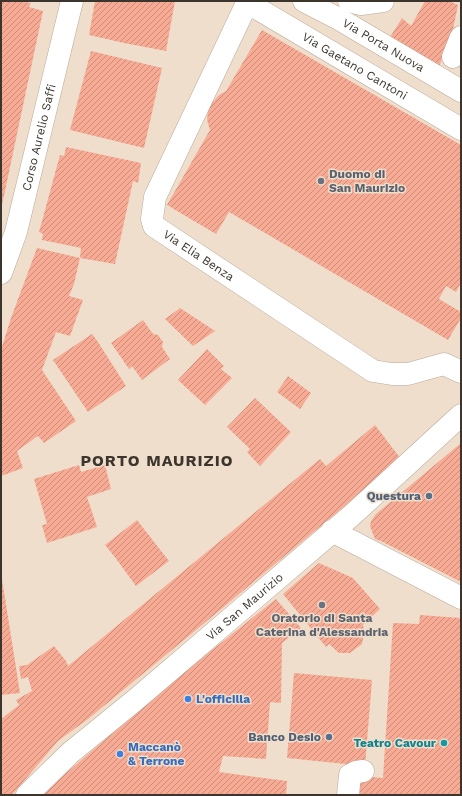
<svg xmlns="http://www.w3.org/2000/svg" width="462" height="796" font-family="'Work Sans',sans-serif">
<defs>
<pattern id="building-hatch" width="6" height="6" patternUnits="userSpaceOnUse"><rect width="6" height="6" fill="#f8ab94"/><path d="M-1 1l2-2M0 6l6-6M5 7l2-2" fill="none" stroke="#ca8c79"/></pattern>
</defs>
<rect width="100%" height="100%" fill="#efdecc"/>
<g fill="url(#building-hatch)">
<polygon points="2,1 18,1 31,3 29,7 43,11 2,205 1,8"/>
<polygon points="95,1 175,1 166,51 124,43 89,35"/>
<polygon points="425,1 449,1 458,5 451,39 436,73 387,42 402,18 411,26"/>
<polygon points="262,30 461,145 461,283 456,292 446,286 439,299 461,312 461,318 448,340 229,212 216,234 167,205 210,130 207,120 208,111 212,103 219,95 226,91"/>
<polygon points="91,51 162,68 144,148 70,130"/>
<polygon points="66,147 141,163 138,183 133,181 115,264 80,258 81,248 42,240 43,234 39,232 60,155 64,156"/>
<polygon points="37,248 80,258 74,284 69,296 83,300 70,336 56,332 42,370 76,421 44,443 38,436 17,451 23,468 1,476 1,350 11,318"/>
<polygon points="180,308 215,331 193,346 165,319"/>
<polygon points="143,320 153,334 158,335 163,342 162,347 170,359 142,380 132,366 129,369 111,343"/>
<polygon points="92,334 98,342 126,386 88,412 53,360"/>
<polygon points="207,349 224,366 221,369 232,378 205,405 178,380"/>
<polygon points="288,376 311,393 300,409 277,392"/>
<polygon points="255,398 291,432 260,466 247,452 250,449 227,427"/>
<polygon points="375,425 401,459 184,640 88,719 58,741 12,795 1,795 1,719 19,705 16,700 32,691 28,677 21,679 19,666 27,665 54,646 66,661 68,666 320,459 326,466"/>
<polygon points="461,443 461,515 459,516 461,517 461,582 381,541 375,539 370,526 371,521 376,514"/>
<polygon points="79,465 81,472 105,465 111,489 87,497 97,527 47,543 42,525 47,524 34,479"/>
<polygon points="137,520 169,561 136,586 114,556 105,545"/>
<polygon points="319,563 353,578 380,609 363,625 364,632 362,644 350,653 339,653 329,644 326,647 283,594"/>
<polygon points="1,579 2,579 20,693 1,695"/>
<polygon points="276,599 301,628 282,643 281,703 270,702 266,759 223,756 219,772 287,781 286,795 42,795 65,774 182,674"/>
<polygon points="420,615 461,618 461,795 359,795 360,776 383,778 393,623 419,624"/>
<polygon points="294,673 372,680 365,766 287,758"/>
</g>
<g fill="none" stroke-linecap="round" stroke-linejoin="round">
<g stroke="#ba9" stroke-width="23">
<g id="street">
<path id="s1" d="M248 1 155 197 152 219 154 226 373 371 392 374H408L444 364 461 372"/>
<path id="s2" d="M304 1 339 19 461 91"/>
<polyline points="349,1 361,4 383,1"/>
<path id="s3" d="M248 3 461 129"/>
<polyline points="453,57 461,37"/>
<path id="s4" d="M1 273 16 232 72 1"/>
<polyline points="332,531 461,598"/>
<path id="s5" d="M27 795 70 753 134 701 351 516 461 415"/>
<polyline points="348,795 350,775 356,772 363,771"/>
</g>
</g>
<use href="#street" stroke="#fff" stroke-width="22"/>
</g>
<g fill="#6b7280" stroke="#efdecc" stroke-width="1.5">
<circle cx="321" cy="181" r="4"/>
<circle cx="322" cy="605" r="4"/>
</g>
<g fill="#5c6f8a" stroke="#efdecc" stroke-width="1.5">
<circle cx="429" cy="496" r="4"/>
<circle cx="329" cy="737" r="4"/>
</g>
<g fill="#3f7fe0" stroke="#efdecc" stroke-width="1.5">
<circle cx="188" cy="699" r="4"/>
<circle cx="120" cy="754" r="4"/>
</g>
<circle fill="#0f9aa8" stroke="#efdecc" stroke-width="1.5" cx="444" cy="743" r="4"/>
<g text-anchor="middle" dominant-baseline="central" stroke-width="3" stroke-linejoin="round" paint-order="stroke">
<g font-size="12" fill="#3c352e" stroke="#efdecc">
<text stroke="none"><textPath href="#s2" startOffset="91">Via Porta Nuova</textPath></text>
<text stroke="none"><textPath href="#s3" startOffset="124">Via Gaetano Cantoni</textPath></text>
<text stroke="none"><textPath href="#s4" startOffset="141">Corso Aurelio Saffi</textPath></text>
<text stroke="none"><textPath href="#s1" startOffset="300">Via Elia Benza</textPath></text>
<text stroke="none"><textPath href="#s5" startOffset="288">Via San Maurizio</textPath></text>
</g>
<g font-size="12" font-weight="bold" fill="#5b616d" stroke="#efdecc" text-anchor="start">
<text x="329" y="174">Duomo di<tspan x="329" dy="14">San Maurizio</tspan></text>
<text x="322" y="618" text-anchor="middle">Oratorio di Santa<tspan x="322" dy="14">Caterina d'Alessandria</tspan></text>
</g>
<g font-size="12" font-weight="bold" fill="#4e5e75" stroke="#efdecc" text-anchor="end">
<text x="421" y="496">Questura</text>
<text x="321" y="737">Banco Desio</text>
</g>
<g font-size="12" font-weight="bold" fill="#366cbe" stroke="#efdecc" text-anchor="start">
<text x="196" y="699">L'officilla</text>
<text x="128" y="747">Maccanò<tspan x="128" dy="14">&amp; Terrone</tspan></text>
</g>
<g font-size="12" font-weight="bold" fill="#0d838f" stroke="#efdecc" text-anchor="end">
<text x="436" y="743">Teatro Cavour</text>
</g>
<g font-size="16" font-weight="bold" letter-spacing="1" fill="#3c352e" stroke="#efdecc">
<text x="157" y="460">PORTO MAURIZIO</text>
</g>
</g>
<rect width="462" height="796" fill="none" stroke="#3c352e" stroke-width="4"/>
</svg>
